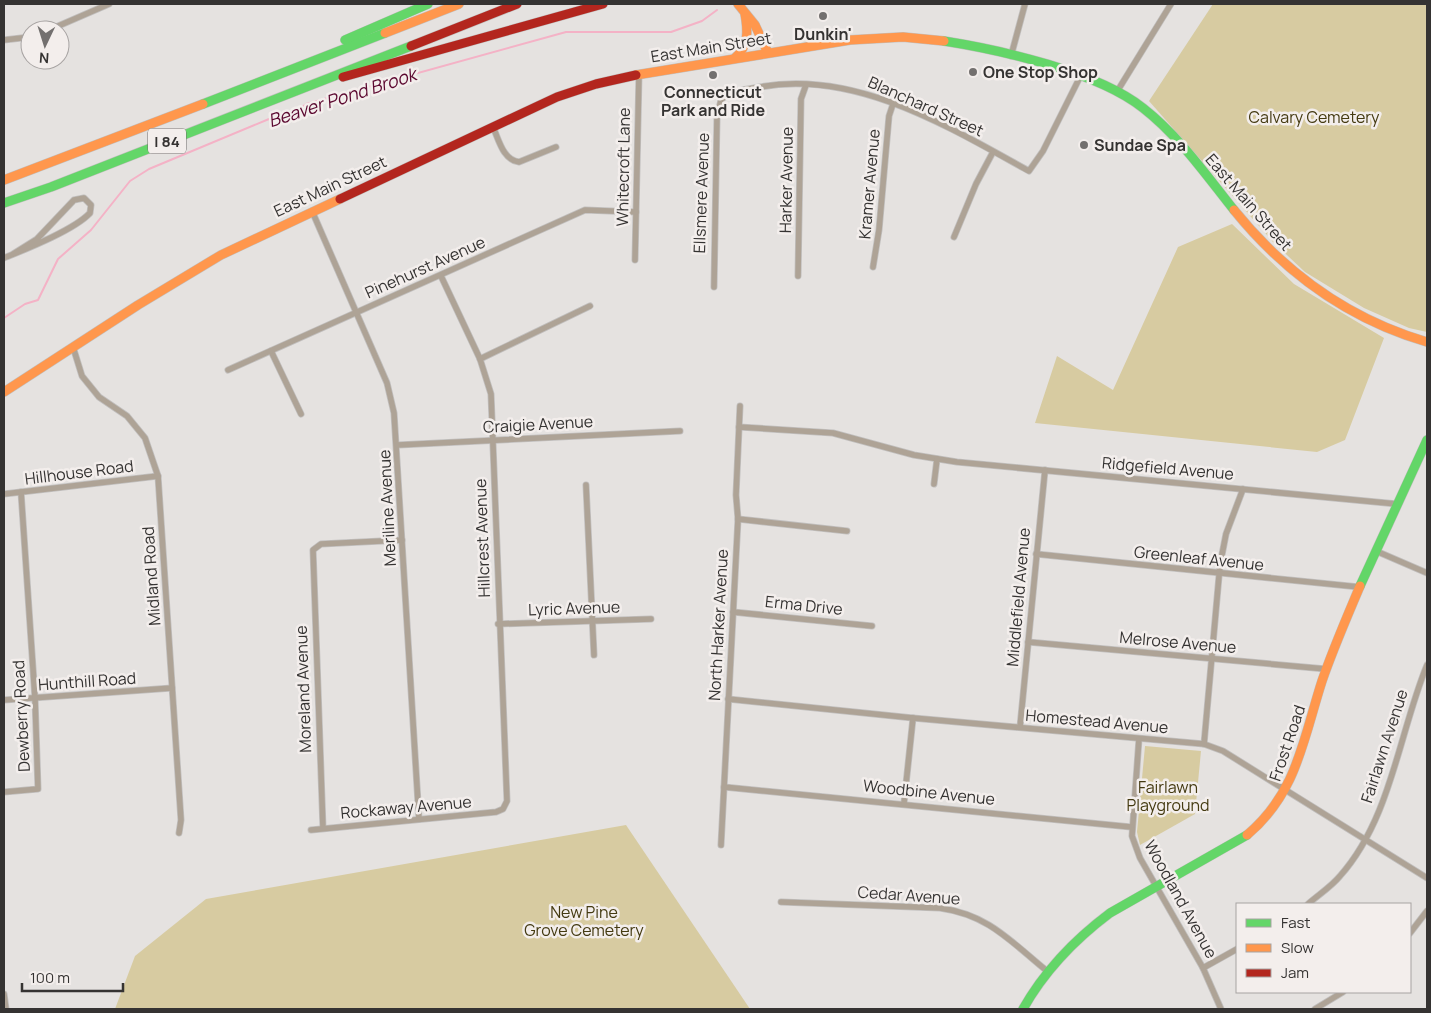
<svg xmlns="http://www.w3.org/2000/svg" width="1431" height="1013" font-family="Manrope,sans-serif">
<rect width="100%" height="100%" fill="#e5e2e0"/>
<g fill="#d7cba1">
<polygon points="1213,4 1427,4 1427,332 1409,328 1364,308 1305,272 1273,242 1149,101"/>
<polygon points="1232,224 1294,284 1384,338 1345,440 1317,452 1035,423 1057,356 1113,390 1178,247"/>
<polygon points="1145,746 1201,751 1195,814 1140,845 1137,832"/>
<polygon points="626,825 750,1009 115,1009 135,956 206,899"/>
</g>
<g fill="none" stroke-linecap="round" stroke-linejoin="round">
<polyline stroke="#f4b2c6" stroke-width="2" points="4,318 25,304 38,300 58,259 91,230 130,181 149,169 269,119 297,111 306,104 566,32 671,32 702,21 717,10"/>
<g stroke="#c1bfbe" stroke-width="7">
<g id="street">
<polyline points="49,30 109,4"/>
<polyline points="4,40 30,37"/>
<polyline points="1011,56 1025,4"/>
<polyline points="1118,90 1171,4"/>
<path d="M493 127C499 140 503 160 519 162L556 147"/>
<polyline points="312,211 387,383 394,413 419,819"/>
<polyline points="954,237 976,184 993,152"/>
<path d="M4 258C26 249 74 230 90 213L91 205 84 198 74 200 37 239 13 254"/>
<polyline points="635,260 639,74"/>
<polyline points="873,267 879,230 889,116 893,104"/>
<polyline points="798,276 801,99 806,85"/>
<path d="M714 287 717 117 721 100 727 94C737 90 749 89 760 87 855 69 949 127 1029 171L1043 151 1081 75"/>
<polyline points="73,347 82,376 99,397 127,416 145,438 158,476 181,820 179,833"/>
<polyline points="271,351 301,414"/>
<polyline points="480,359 590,306"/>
<polyline points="228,370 585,210 636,212"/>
<polyline points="739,427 833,433 914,455 957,462 1397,504"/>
<polyline points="398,445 680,431"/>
<polyline points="934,484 937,459"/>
<polyline points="586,485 594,655"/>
<polyline points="4,494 158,476"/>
<polyline points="738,519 847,531"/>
<polyline points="1376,551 1427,573"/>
<polyline points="1036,554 1359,587"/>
<polyline points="733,612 872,626"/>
<polyline points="498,624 651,619"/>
<polyline points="1028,642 1326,669"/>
<polyline points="728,699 913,718 1204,744 1223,751 1427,878"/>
<polyline points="4,700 172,688"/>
<polyline points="1020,727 1045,470"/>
<polyline points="1139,739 1132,836 1140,858 1203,968 1221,1009"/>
<polyline points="1204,744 1220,565 1226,534 1243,489"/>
<polyline points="724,787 1131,827"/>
<polyline points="4,792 38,789 35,698 21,492"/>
<polyline points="904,803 913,718"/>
<polyline points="323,828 313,550 321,544 402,540"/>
<polyline points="311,830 496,812 503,809 507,801 491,394 480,359 441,276"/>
<polyline points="721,845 738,519 736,495 740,406"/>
<path d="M781 902 940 908C989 915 1010 941 1047 971"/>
<path d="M1308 904C1318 895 1331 887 1340 876 1391 819 1399 733 1427 665"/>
<polyline points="1410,933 1427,911"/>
<polyline points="1203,968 1237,949"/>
<polyline points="4,994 6,1009"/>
<polyline points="1315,1009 1343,992"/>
</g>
</g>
<g stroke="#c1bfbe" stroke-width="10">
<g id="fast">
<polyline points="345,40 428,4"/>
<path d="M944 41C1001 50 1098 72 1143 108 1179 136 1206 175 1234 210"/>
<polyline points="203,104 385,33"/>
<polyline points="4,203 51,187 411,46"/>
<polyline points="1360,586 1427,440"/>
<path d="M1023 1009C1045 970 1074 940 1110 913L1247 835"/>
</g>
</g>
<g stroke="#c1bfbe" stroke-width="10">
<g id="slow">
<polyline points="738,4 755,25 768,53"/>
<polyline points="385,33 459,4"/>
<path d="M735 58C749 45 748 31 745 14"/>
<polyline points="636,75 850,40 903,37 944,41"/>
<polyline points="4,180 203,104"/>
<path d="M1234 210C1285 273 1348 319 1427 342"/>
<polyline points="4,392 138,305 221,255 340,199"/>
<path d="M1247 835C1297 793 1303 740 1322 681 1333 649 1347 617 1360 586"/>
</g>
</g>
<g stroke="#c1bfbe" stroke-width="10">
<g id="jam">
<polyline points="411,46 517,4"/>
<polyline points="343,77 603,4"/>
<polyline points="340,199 557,97 596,84 636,75"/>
</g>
</g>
<use href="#street" stroke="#aea396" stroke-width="5.5"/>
<use href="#fast" stroke="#63d668" stroke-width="9"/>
<use href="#slow" stroke="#ff974d" stroke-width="9"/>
<use href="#jam" stroke="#b3261e" stroke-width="9"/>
</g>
<g fill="#73706f" stroke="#f3eeec" stroke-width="2">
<circle cx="823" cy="16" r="5"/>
<circle cx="973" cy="72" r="5"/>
<circle cx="713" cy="75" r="5"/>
<circle cx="1084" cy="145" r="5"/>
</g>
<g text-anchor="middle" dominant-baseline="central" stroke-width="5" stroke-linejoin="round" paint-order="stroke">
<rect fill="#f3eeec" stroke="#6e6b6a" stroke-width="1" x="148" y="128.5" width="38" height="25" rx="4"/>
<g font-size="15" font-weight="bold" fill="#353332">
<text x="167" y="141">I 84</text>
</g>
<g font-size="16" font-weight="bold" fill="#353332" stroke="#f3eeec">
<text x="823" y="34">Dunkin'</text>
<text x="983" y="72" text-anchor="start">One Stop Shop</text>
<text x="713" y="92">Connecticut<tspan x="713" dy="18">Park and Ride</tspan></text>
<text x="1094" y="145" text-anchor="start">Sundae Spa</text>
</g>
<g font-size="16" fill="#353332" stroke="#f3eeec">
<text transform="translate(711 47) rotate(-9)">East Main Street</text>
<text transform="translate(926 106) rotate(24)">Blanchard Street</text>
<text transform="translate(623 167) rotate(-89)">Whitecroft Lane</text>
<text transform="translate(786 180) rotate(-89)">Harker Avenue</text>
<text transform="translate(869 184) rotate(-85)">Kramer Avenue</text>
<text transform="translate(330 186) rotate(-25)">East Main Street</text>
<text transform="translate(701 193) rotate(-88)">Ellsmere Avenue</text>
<text transform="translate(1249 202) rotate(49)">East Main Street</text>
<text transform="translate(425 267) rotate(-24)">Pinehurst Avenue</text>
<text transform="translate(538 424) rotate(-3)">Craigie Avenue</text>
<text transform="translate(1168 468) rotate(5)">Ridgefield Avenue</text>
<text transform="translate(79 472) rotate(-7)">Hillhouse Road</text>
<text transform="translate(387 508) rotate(-93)">Meriline Avenue</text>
<text transform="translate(482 538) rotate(-92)">Hillcrest Avenue</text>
<text transform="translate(1199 558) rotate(6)">Greenleaf Avenue</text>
<text transform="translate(151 576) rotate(-94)">Midland Road</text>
<text transform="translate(1018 597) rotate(-85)">Middlefield Avenue</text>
<text transform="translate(804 605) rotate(6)">Erma Drive</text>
<text transform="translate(574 608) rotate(-2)">Lyric Avenue</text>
<text transform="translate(718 625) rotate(-87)">North Harker Avenue</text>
<text transform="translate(1178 642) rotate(5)">Melrose Avenue</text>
<text transform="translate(87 681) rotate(-4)">Hunthill Road</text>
<text transform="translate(303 689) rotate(-92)">Moreland Avenue</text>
<text transform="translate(21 716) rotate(-93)">Dewberry Road</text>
<text transform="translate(1097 721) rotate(5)">Homestead Avenue</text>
<text transform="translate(1287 743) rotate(-71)">Frost Road</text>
<text transform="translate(1384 746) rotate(-72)">Fairlawn Avenue</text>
<text transform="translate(929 792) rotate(6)">Woodbine Avenue</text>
<text transform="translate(406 807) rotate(-5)">Rockaway Avenue</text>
<text transform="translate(909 895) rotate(4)">Cedar Avenue</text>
<text transform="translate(1181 899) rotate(61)">Woodland Avenue</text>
</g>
<g font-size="16" fill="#443a11" stroke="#f3eeec">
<text x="1314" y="117">Calvary Cemetery</text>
<text x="1168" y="787">Fairlawn<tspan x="1168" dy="18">Playground</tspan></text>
<text x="584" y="912">New Pine<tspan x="584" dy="18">Grove Cemetery</tspan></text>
</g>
<g font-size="18" font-style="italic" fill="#5b072f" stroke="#f3eeec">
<text transform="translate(342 97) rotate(-18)">Beaver Pond Brook</text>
</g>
</g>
<rect width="1431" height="1013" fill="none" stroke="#353332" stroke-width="10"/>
<rect x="1236" y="903" width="175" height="90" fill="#f3eeec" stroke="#a7a3a2"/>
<rect x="1246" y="919" width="25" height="8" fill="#63d668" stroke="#a7a3a2"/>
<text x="1281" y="928" font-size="15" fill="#353332">Fast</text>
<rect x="1246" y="944" width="25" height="8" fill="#ff974d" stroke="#a7a3a2"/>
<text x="1281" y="953" font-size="15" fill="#353332">Slow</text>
<rect x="1246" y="969" width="25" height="8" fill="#b3261e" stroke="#a7a3a2"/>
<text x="1281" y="978" font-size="15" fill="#353332">Jam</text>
<g transform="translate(45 45) rotate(184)"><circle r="24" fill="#f3eeec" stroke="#a7a3a2"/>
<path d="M0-4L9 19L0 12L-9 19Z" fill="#73706f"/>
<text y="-8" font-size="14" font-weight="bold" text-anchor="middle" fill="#353332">N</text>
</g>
<path d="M22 983v8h101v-8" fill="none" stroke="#353332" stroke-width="2.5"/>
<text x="30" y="983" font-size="15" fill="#353332" stroke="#f3eeec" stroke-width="4" paint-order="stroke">100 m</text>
</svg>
